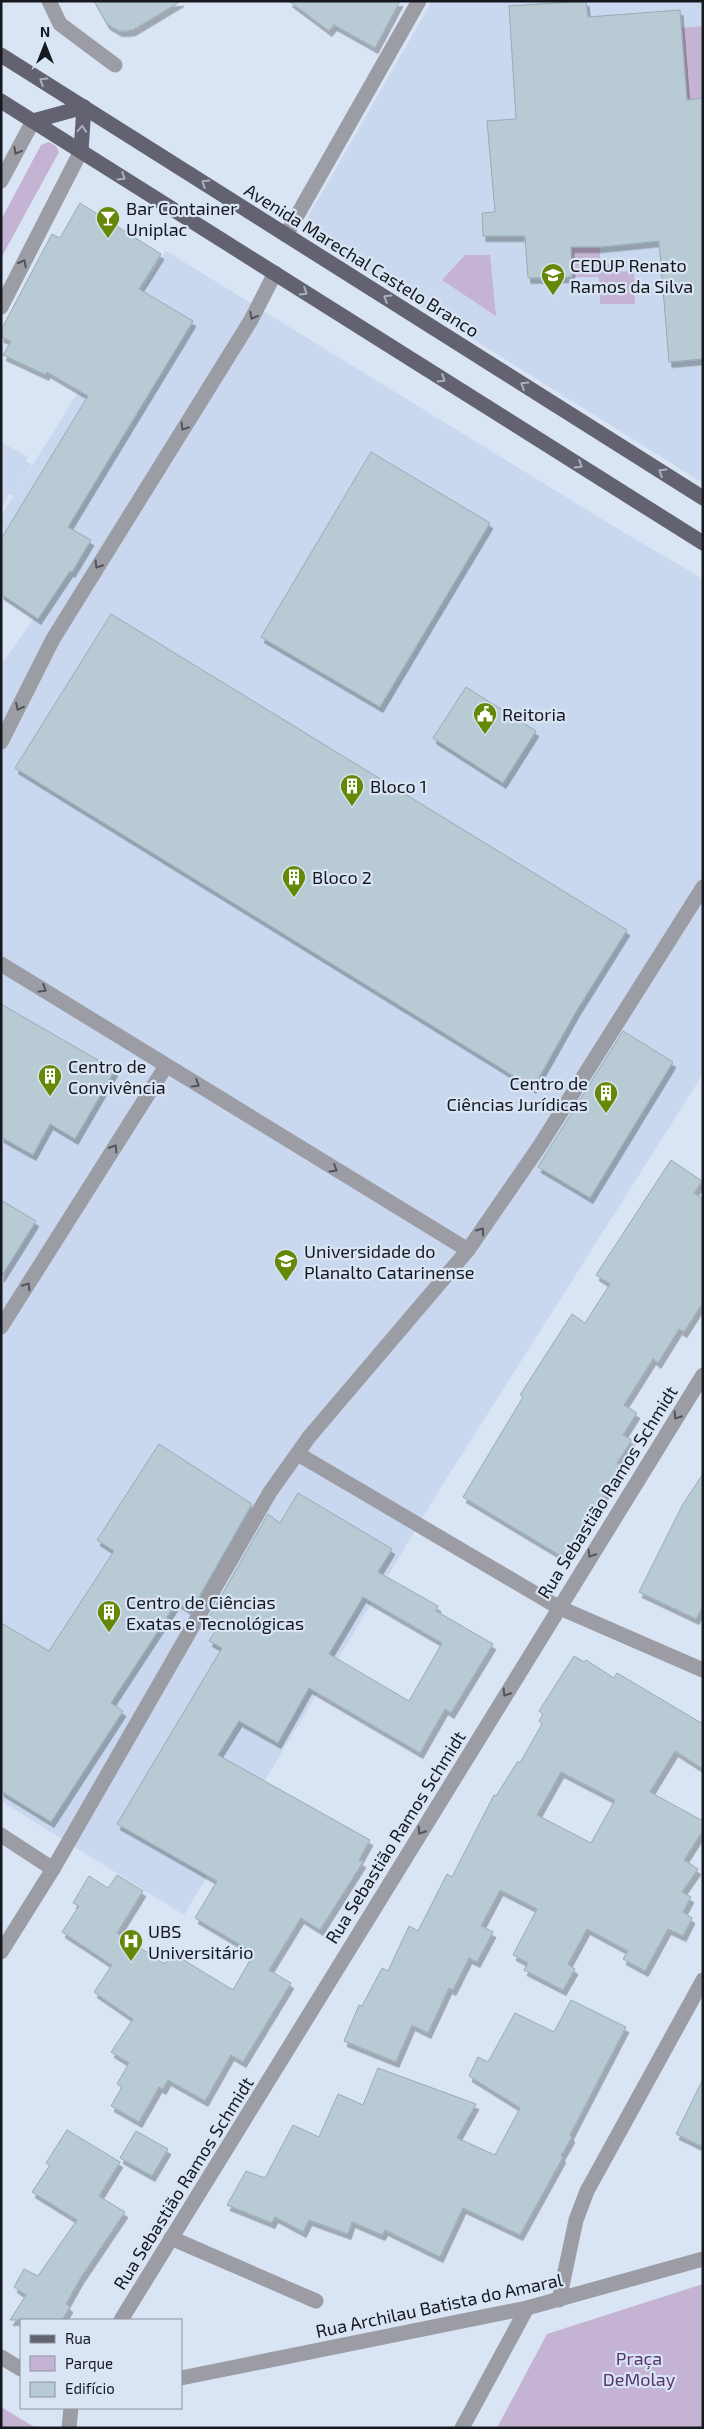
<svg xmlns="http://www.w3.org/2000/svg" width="704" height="2429" font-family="'Exo 2',sans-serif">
<defs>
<filter id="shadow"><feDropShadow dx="3" dy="5.5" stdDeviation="0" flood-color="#0004"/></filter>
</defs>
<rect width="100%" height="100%" fill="#d9e4f4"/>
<g fill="#c9d8ee">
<polygon points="432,1 703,1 703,483 300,231"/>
<polygon points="166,251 613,526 703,579 703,1074 440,1489 184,1915 1,1801 1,665 34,618 1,597 1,516"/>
<polygon points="1,442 28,457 26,461 32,464 14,496 9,494 1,508"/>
</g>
<g fill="#c5b3d3">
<polygon points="703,26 703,98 687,100 681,28"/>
<polygon points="49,142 56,146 59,152 1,258 1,220 41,145"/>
<polygon points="571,247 600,247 600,263 609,264 609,272 634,271 635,304 600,304 599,277 572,277"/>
<polygon points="465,255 490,255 496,316 442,280"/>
<polygon points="703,2284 703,2428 497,2428 547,2334"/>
<polygon points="1,2407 36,2428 1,2428"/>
</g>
<g fill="#b8cbd5" stroke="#98abb4" fill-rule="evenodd" filter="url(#shadow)">
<polygon points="94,1 181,1 133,30 126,31 119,31 107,24"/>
<polygon points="289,1 400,1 375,48 334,25 329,31"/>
<polygon points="586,1 588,17 680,10 687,100 703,98 703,359 669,362 659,241 600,247 571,247 572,277 528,278 525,236 483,236 482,213 495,212 487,121 516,119 509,6"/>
<polygon points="80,203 161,254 139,289 193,321 68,527 91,540 72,572 70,571 38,619 1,594 1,539 88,396 47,372 46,375 3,355 11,341 1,337 1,330 52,234 60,238"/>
<polygon points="371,452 490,523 380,707 261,637"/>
<polygon points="111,614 627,930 577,1010 533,1088 15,768"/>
<polygon points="466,687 536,731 503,783 433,738"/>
<polygon points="1,1004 115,1070 75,1139 50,1124 33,1155 1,1137"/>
<polygon points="623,1031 673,1062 590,1198 538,1167"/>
<polygon points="671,1160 702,1181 694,1193 703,1199 703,1302 684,1332 679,1329 658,1363 653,1359 624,1405 637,1413 623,1435 632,1440 617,1463 622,1466 566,1559 463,1497 523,1397 520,1395 572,1314 585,1323 610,1284 596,1275"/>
<polygon points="1,1200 36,1221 1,1277"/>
<polygon points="159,1444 252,1504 191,1611 177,1602 111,1703 123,1711 51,1822 1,1791 1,1623 49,1651 114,1551 97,1540"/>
<polygon points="703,1474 703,1606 696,1619 639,1592 683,1504"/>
<path d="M298 1493 392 1549 378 1572 438 1606 436 1611 493 1644 451 1713 445 1709 420 1753 309 1688 278 1743 239 1721 218 1755 370 1840 359 1860 363 1862 320 1930 301 1918 269 1970 291 1983 243 2062 231 2055 205 2101 168 2080 163 2089 159 2087 139 2122 111 2106 122 2087 117 2084 129 2063 111 2052 133 2019 94 1992 112 1965 62 1932 79 1906 73 1903 89 1876 108 1888 117 1875 143 1891 117 1933 165 1964 172 1953 233 1990 254 1953 195 1918 217 1881 117 1824 222 1648 209 1641 217 1628 207 1621 268 1514 280 1523ZM363 1597 442 1643 409 1701 329 1654Z"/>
<path d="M574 1656 584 1662 586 1660 614 1678 617 1673 703 1724V1769L675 1751 650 1792 703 1821V1830L684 1860 698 1869 682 1892 691 1897 683 1912 692 1918 683 1936 668 1929 645 1971 623 1959 628 1951 587 1929 568 1964 575 1969 563 1990 524 1970 528 1963 513 1955 537 1909 500 1890 481 1926 493 1932 477 1962 469 1958 453 1990 449 1988 428 2033 412 2025 396 2062 344 2041 359 2005 362 2006 382 1968 388 1971 409 1926 418 1931 447 1874 452 1877 494 1795 496 1796 518 1761 520 1763 542 1724 539 1721 543 1714 539 1711ZM561 1772 615 1800 591 1843 537 1815Z"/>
<polygon points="571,2000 626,2027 570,2135 572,2137 561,2156 563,2157 520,2235 463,2208 440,2257 385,2230 382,2235 352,2222 348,2234 309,2220 303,2232 275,2217 272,2223 227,2205 246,2171 265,2178 293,2125 319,2137 338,2094 363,2105 378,2068 476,2104 457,2138 495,2155 520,2108 469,2076 478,2057 488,2062 515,2013 554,2032"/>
<polygon points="703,2079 703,2147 676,2134"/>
<polygon points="67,2130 120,2162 99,2196 125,2212 80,2279 66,2304 70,2307 62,2320 10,2320 26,2295 14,2287 24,2269 38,2276 77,2220 32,2192 50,2165 46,2163"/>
<polygon points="136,2131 168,2149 152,2176 120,2158"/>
</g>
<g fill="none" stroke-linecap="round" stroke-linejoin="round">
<g stroke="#9c9ca4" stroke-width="15">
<polyline points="49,1 60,24 115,65"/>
<polyline points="1,181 33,121"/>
<polyline points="286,235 419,1"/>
<polyline points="1,307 81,151"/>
<polyline points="1,742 53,639 251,320 275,273"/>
<polyline points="1,964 468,1250 539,1147 703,887"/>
<polyline points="1,1327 166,1066"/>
<polyline points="298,1454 558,1607 703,1670"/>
<polyline points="1,1835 53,1869"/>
<polyline points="1,1952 53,1869 270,1492 309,1437 468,1250"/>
<polyline points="171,2238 316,2301"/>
<polyline points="559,2300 576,2220 587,2191 703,1980"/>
<polyline points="121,2320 703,1375"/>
<polyline points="1,2357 21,2369"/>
<polyline points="181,2378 527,2308 703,2259"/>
<polyline points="69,2428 71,2408"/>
<polyline points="462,2428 527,2308"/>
</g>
<g stroke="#626270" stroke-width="15">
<polyline points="1,55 703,498"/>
<polyline points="1,101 703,543"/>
<polyline points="33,121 84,107"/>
<polyline points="81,151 84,107"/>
</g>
</g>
<defs><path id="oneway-chevron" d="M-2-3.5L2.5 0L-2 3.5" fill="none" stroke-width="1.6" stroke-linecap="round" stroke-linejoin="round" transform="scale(1.25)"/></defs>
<g stroke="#a9b0bf">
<use href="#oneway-chevron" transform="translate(43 81) rotate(-148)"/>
<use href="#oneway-chevron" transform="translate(82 129) rotate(-86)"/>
<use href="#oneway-chevron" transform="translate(122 177) rotate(32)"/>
<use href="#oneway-chevron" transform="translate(205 183) rotate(-148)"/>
<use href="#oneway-chevron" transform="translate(304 292) rotate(32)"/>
<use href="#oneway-chevron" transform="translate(387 298) rotate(-148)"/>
<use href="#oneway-chevron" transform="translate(442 379) rotate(32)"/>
<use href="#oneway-chevron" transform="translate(524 385) rotate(-148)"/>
<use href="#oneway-chevron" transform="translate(579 465) rotate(32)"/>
<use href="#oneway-chevron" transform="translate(662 472) rotate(-148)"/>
</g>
<g stroke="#52545b">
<use href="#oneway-chevron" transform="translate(17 151) rotate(118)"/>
<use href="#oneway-chevron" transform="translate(23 263) rotate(-63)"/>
<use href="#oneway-chevron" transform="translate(253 316) rotate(118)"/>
<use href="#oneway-chevron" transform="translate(184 427) rotate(122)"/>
<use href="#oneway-chevron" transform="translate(98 565) rotate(122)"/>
<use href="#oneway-chevron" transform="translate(19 707) rotate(116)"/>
<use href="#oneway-chevron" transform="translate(43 989) rotate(32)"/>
<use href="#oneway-chevron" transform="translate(196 1084) rotate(32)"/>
<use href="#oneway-chevron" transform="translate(114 1148) rotate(-58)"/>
<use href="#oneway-chevron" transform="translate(334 1169) rotate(31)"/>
<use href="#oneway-chevron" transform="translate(481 1231) rotate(-55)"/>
<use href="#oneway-chevron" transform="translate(27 1286) rotate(-58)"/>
<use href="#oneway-chevron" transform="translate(677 1416) rotate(122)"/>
<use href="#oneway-chevron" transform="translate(591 1554) rotate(122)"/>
<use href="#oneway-chevron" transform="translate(506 1693) rotate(122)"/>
<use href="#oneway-chevron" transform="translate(421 1831) rotate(122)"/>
</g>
<defs>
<g id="bar-pin" transform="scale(1.25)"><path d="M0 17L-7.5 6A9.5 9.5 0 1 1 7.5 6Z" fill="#668807" stroke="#d9e4f4"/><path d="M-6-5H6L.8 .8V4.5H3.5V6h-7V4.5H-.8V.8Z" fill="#fff"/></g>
<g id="university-pin" transform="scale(1.25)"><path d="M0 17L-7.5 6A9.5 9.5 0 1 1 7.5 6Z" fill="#668807" stroke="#d9e4f4"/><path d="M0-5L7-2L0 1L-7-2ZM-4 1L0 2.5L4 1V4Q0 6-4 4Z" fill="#fff"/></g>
<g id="civic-pin" transform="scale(1.25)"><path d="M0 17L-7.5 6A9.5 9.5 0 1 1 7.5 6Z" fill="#668807" stroke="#d9e4f4"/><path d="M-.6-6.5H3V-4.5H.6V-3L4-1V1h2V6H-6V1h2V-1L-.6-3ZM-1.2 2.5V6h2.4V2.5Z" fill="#fff"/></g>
<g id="building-pin" transform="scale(1.25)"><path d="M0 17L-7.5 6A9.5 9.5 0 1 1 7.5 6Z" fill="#668807" stroke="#d9e4f4"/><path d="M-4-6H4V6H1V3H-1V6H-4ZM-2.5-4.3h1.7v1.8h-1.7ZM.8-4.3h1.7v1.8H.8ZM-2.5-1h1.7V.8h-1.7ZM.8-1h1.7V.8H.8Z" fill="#fff"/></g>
<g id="hospital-pin" transform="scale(1.25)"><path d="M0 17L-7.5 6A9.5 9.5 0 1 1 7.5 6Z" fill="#668807" stroke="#d9e4f4"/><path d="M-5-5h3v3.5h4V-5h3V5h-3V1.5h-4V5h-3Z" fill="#fff"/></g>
</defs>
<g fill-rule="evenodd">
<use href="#bar-pin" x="108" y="218"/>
<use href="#university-pin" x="553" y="275"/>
<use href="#civic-pin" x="485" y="714"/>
<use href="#building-pin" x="352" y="786"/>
<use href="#building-pin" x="294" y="877"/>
<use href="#building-pin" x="50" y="1076"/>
<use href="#building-pin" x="606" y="1093"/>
<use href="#university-pin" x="286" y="1261"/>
<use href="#building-pin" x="109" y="1612"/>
<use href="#hospital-pin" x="131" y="1941"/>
</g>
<g text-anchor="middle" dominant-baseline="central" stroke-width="4.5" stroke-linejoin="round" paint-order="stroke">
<g font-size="18" fill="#15191f" stroke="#d9e4f4" text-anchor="start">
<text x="126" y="208">Bar Container<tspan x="126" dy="21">Uniplac</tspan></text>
<text x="570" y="265">CEDUP Renato<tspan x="570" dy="21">Ramos da Silva</tspan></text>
<text x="502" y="714">Reitoria</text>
<text x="370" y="786">Bloco 1</text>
<text x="312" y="877">Bloco 2</text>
<text x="68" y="1066">Centro de<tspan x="68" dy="21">Convivência</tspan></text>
<text x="588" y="1083" text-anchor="end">Centro de<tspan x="588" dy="21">Ciências Jurídicas</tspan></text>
<text x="304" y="1251">Universidade do<tspan x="304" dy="21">Planalto Catarinense</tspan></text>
<text x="126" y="1602">Centro de Ciências<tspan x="126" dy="21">Exatas e Tecnológicas</tspan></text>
<text x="148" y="1931">UBS<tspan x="148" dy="21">Universitário</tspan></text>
</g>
<g font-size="18" fill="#15191f" stroke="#d9e4f4">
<text transform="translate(362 260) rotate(32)">Avenida Marechal Castelo Branco</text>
<text transform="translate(607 1492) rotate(-58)">Rua Sebastião Ramos Schmidt</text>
<text transform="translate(395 1837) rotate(-58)">Rua Sebastião Ramos Schmidt</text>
<text transform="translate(183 2183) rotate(-58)">Rua Sebastião Ramos Schmidt</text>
<text transform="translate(439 2305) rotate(-12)">Rua Archilau Batista do Amaral</text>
</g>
<g font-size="18" fill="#593570" stroke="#d9e4f4">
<text x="639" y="2358">Praça<tspan x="639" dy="21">DeMolay</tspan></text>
</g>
</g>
<rect width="704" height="2429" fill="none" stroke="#15191f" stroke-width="5"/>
<rect x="20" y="2319" width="162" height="90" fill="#d9e4f4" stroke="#8b939f"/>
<rect x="30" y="2335" width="25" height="8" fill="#626270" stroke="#8b939f"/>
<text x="65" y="2344" font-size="15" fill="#15191f">Rua</text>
<rect x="30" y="2356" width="25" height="15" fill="#c5b3d3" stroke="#8b939f"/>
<text x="65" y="2369" font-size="15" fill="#15191f">Parque</text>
<rect x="30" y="2382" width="25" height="15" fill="#b8cbd5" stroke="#8b939f"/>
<text x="65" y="2394" font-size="15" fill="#15191f">Edifício</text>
<g transform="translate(45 45)" stroke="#d9e4f4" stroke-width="4" paint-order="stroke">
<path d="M0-4L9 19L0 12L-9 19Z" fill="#15191f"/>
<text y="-8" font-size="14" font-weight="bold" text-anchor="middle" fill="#15191f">N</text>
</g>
</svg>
